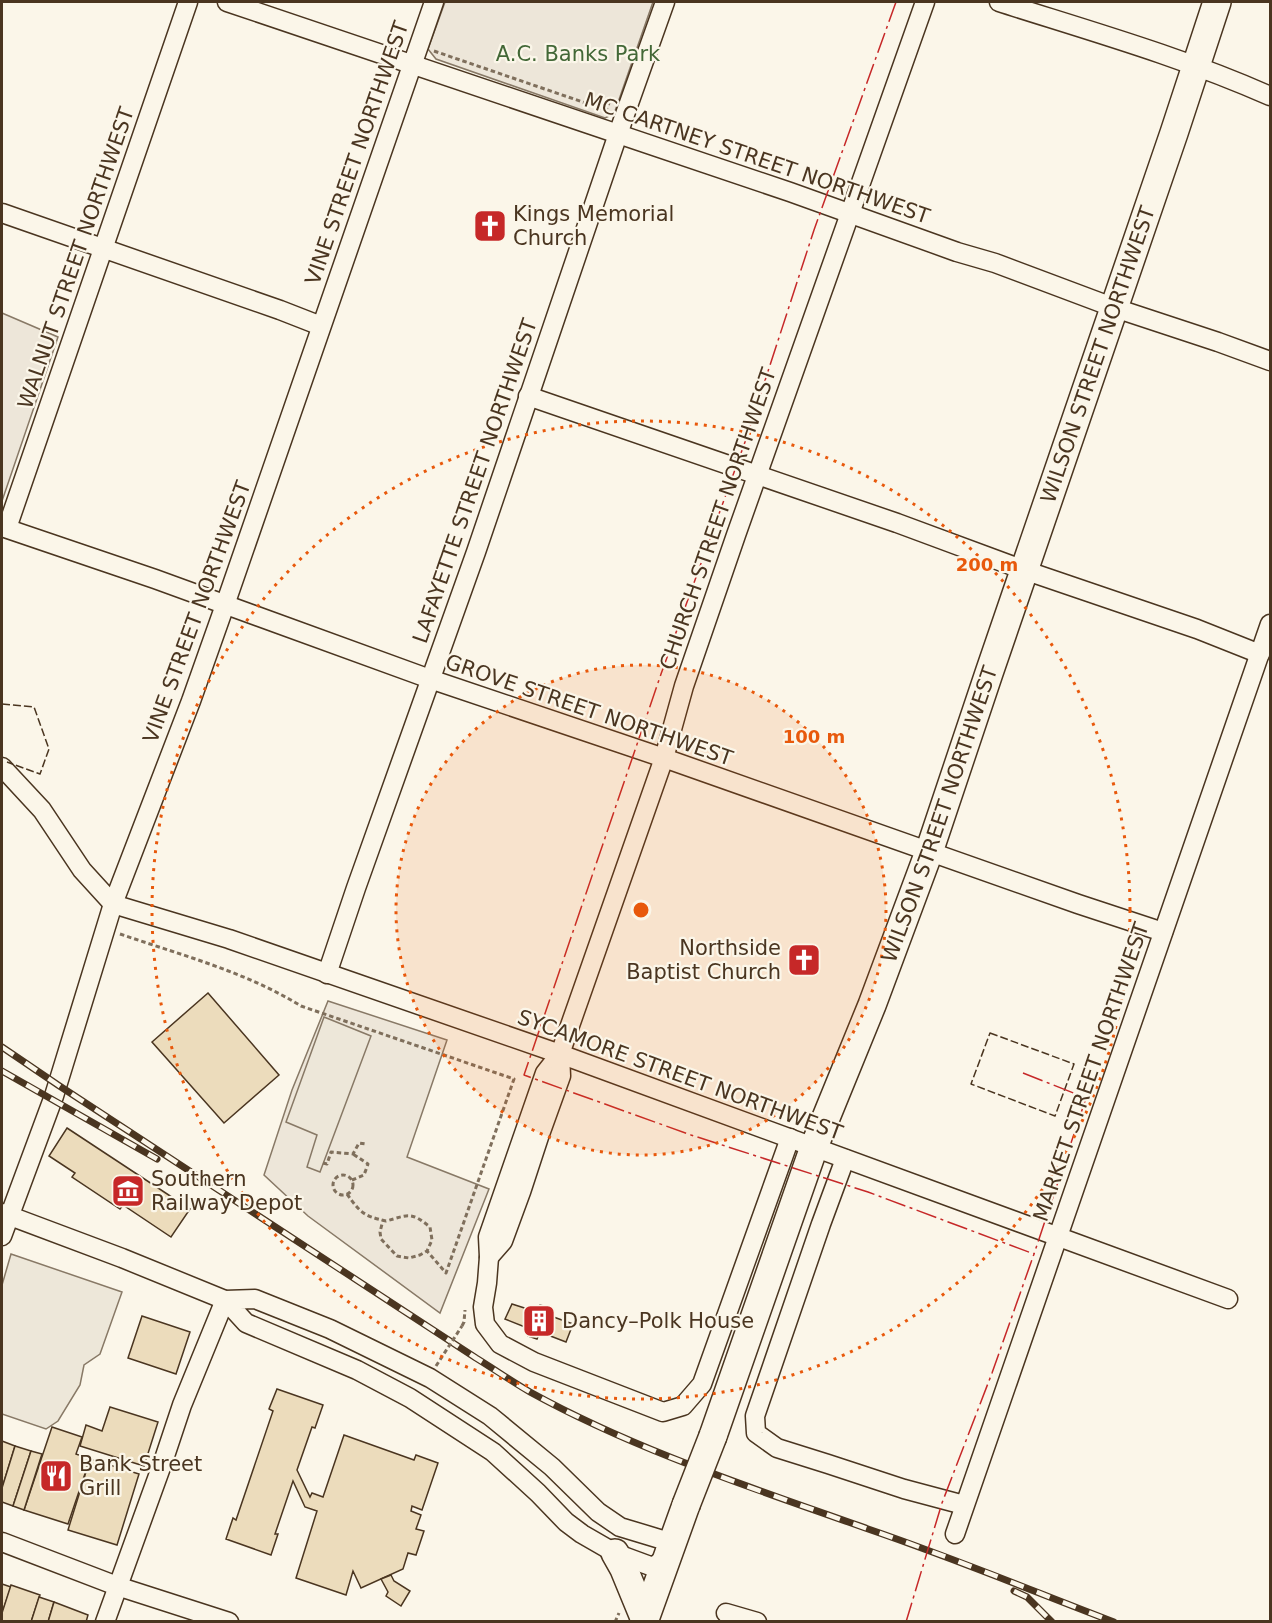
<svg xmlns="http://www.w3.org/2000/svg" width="1272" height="1623" font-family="'DejaVu Sans',sans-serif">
<rect width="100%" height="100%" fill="#fbf6e9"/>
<g fill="#ede6d9" stroke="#887966" stroke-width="1.5">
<polygon points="445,2 653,2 614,114 605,118 436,59 428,49"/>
<polygon points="2,313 58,337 2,501"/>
<polygon points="328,1001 447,1040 407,1157 489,1189 440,1313 308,1216 264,1175 292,1090"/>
</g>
<g fill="#ede7d9" stroke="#887966" stroke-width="1.5">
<polygon points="324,1017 371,1036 320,1172 307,1167 317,1135 286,1122"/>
<polygon points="11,1254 122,1292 100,1354 84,1365 80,1385 58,1421 46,1429 2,1414 2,1285"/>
</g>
<g fill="#ecdcbc" stroke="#4a3520" stroke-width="1.5">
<polygon points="208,993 279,1075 224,1123 152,1042"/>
<polygon points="67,1128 190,1209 171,1237 123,1205 120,1209 72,1177 75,1173 49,1156"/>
<polygon points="512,1304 537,1312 540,1305 550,1308 548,1315 573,1324 566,1342 540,1332 537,1339 528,1336 530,1329 505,1319"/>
<polygon points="142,1316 190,1332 176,1374 128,1358"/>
<polygon points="277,1389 323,1405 315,1428 312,1427 297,1470 310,1497 312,1493 323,1497 344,1435 414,1460 416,1455 438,1463 422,1510 412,1506 411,1511 421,1515 416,1529 424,1531 416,1555 408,1553 403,1569 361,1588 353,1571 346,1595 296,1578 317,1511 305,1507 293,1481 275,1534 278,1534 271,1555 226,1539 233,1518 236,1520 273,1411 269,1409"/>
<polygon points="110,1407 158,1422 144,1466 80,1446 86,1425 102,1431"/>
<polygon points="52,1427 82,1437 76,1454 90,1459 68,1524 24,1510"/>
<polygon points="2,1441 15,1446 2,1488"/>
<polygon points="15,1446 31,1451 13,1506 2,1502 2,1488"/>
<polygon points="31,1451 42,1454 24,1510 13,1506"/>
<polygon points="90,1459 139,1474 117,1545 68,1530"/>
<polygon points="391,1575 394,1581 410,1591 401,1606 386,1596 388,1592 381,1579"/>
<polygon points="2,1584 11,1587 2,1613"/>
<polygon points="11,1585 40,1595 31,1622 2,1622 2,1613"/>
<polygon points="39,1597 54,1602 48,1622 31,1622"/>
<polygon points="54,1602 88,1615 86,1622 48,1622"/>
</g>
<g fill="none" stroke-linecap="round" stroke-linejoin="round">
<g stroke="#4a3520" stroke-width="21">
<g id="minor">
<polyline points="227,2 790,192 957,252 995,263 1115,308 1218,342 1270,361"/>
<path d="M999 2C1090 31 1182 57 1270 96"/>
<polyline points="2,213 280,310 321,326"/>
<polyline points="528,396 897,523 1024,570 1197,629 1260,654"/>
<polyline points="2,527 155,579 430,679 664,758 1078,904 1163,932"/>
<polyline points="7,528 188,2"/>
<polyline points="2,767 42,810 82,870 113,904 229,939 560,1054 1228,1299"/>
<polyline points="327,974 356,888 476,552 618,134 665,2"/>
<polyline points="790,1138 702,1384 683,1406 663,1412 534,1362 500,1344 485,1324 483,1307 487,1283 489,1257 488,1237 545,1073 560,1054 664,758 684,686 736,535 925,2"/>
<polyline points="845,1159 821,1224 755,1416 756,1433 777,1448 828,1464 904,1489 964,1505"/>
<polyline points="2,1213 122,1258 225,1300 255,1299 330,1329 430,1378 490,1416 552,1467 598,1512 620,1527 663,1540 668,1556 653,1567 615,1553 582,1534 566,1522 538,1493 493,1452 410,1398 357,1370 246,1323 225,1300"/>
<polyline points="2,1236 54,1096 113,904 191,701 225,605 434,2"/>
<polyline points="489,1257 503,1241 521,1192 539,1137 561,1076 560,1054"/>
<polyline points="955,1534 1270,624"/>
<polyline points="2,1542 117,1586 229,1622"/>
<polyline points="726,1613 757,1622"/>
<polyline points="105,1622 163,1462 182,1405 225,1300"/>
</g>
</g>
<g stroke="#4a3520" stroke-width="30">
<g id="highway">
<path id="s1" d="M713 1436 814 1147 872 1005 929 852 989 673 1174 133 1217 2"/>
<polyline points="615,1553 624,1569 645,1620"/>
<polyline points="644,1622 686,1505"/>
</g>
</g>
<g stroke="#7f6f5c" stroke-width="3" stroke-dasharray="4.5 3" stroke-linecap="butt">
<polyline points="434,51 606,110 609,103"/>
<path d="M120 934C181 955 246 972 301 1006L514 1079 446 1273 427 1251"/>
<polyline points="323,1163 327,1164 331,1152 353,1154 359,1143 366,1144"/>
<circle cx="343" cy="1185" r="10"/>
<polyline points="352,1180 364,1175 368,1164 353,1154"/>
<path d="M347 1194C360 1212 363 1216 386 1221 409 1215 410 1211 430 1227L432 1240 427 1251 420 1255 409 1258 397 1256 381 1239 380 1232 383 1220"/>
<polyline points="462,1326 464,1322 465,1310"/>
<polyline points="615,1622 619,1613"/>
</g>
<use href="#minor" stroke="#fbf6e9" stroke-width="18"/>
<use href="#highway" stroke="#fbf6e9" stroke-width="27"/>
<g stroke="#4a3520" stroke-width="7">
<g id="rail">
<path d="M2 1047 58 1085 476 1358C494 1369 511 1381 530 1392 637 1451 756 1489 871 1530 953 1558 1033 1591 1114 1622"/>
<polyline points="2,1071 157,1159"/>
<polyline points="1014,1591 1027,1597 1052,1622"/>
</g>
</g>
<use href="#rail" stroke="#fbf6e9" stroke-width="4.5" stroke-dasharray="14" stroke-linecap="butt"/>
<g stroke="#4a3520" stroke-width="30" stroke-linecap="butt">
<polyline id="highway-bridge" points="686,1505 713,1436"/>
</g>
<polyline stroke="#7f6f5c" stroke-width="3" stroke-dasharray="4.5 3" stroke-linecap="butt" points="436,1366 462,1326"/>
<use href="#highway-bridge" stroke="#fbf6e9" stroke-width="27"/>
<g stroke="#4a3520" stroke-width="1.5" stroke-dasharray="8 3" stroke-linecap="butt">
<polyline points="2,704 34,707 49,749 40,774 7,762"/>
<polygon points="990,1033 1074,1064 1055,1116 971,1084"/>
</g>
<g stroke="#c62828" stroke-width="1.5" stroke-dasharray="21 4.5 3 4.5" stroke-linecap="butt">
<polyline points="896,2 814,230 745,442 661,674 524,1075 691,1135 868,1192 1034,1254 992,1373 942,1503 906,1622"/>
<polyline points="1023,1073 1086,1098 1034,1254"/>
</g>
</g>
<circle cx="641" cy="910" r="245" fill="#e8590c" fill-opacity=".12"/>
<g fill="none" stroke="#e8590c" stroke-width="3" stroke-dasharray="3 6">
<circle cx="641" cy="910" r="245"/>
<circle cx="641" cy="910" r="489"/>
</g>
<defs>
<g id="church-square" transform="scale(1.725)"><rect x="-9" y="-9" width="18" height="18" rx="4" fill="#c62828" stroke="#fbf6e9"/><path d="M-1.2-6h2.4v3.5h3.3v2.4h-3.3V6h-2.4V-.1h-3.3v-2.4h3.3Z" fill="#fff"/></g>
<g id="museum-square" transform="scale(1.725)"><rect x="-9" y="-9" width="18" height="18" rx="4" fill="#c62828" stroke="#fbf6e9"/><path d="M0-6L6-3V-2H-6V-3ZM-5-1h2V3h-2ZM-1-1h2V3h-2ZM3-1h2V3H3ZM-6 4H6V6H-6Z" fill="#fff"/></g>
<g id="building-square" transform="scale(1.725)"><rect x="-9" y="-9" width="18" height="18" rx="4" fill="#c62828" stroke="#fbf6e9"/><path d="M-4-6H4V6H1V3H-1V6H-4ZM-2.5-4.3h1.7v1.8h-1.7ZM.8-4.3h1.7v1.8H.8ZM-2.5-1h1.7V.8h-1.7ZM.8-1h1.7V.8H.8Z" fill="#fff"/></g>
<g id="restaurant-square" transform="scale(1.725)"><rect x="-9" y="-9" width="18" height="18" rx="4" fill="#c62828" stroke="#fbf6e9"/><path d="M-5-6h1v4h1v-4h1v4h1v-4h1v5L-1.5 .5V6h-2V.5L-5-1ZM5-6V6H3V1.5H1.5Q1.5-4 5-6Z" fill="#fff"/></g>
</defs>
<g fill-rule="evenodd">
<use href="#church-square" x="490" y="226"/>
<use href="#church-square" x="804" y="960"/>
<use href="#museum-square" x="128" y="1191"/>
<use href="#building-square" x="539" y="1321"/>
<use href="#restaurant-square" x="56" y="1476"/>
</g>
<g text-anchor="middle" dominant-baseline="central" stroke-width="4.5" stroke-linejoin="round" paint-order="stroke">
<g font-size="21" fill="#436837" stroke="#fbf6e9">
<text x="578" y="54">A.C. Banks Park</text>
</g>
<g font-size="21" fill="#4a3520" stroke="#fbf6e9">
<text transform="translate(357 153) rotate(-71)">VINE STREET NORTHWEST</text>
<text transform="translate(757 158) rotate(19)">MC CARTNEY STREET NORTHWEST</text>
<text transform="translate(76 258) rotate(-71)">WALNUT STREET NORTHWEST</text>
<text stroke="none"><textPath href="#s1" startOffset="1148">WILSON STREET NORTHWEST</textPath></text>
<text transform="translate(475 481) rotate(-71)">LAFAYETTE STREET NORTHWEST</text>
<text transform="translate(718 519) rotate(-71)">CHURCH STREET NORTHWEST</text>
<text transform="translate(197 612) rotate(-70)">VINE STREET NORTHWEST</text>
<text transform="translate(589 710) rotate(19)">GROVE STREET NORTHWEST</text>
<text stroke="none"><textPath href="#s1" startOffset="662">WILSON STREET NORTHWEST</textPath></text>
<text transform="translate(1091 1072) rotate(-71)">MARKET STREET NORTHWEST</text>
<text transform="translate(680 1075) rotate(20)">SYCAMORE STREET NORTHWEST</text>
</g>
<g font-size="21" fill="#4a3520" stroke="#fbf6e9" text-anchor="start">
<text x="513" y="214">Kings Memorial<tspan x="513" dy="24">Church</tspan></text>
<text x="781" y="948" text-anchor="end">Northside<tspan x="781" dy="24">Baptist Church</tspan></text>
<text x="151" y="1179">Southern<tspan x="151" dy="24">Railway Depot</tspan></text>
<text x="562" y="1321">Dancy–Polk House</text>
<text x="79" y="1464">Bank Street<tspan x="79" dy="24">Grill</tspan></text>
</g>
</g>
<circle cx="641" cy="910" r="9" fill="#e8590c" stroke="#fbf6e9" stroke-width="3"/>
<g font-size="18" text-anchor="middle" font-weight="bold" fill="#e8590c" stroke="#fbf6e9" stroke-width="4.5" stroke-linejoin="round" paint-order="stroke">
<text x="987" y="571">200 m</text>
<text x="814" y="743">100 m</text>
</g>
<rect width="1272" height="1623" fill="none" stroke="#4a3520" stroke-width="6"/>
</svg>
